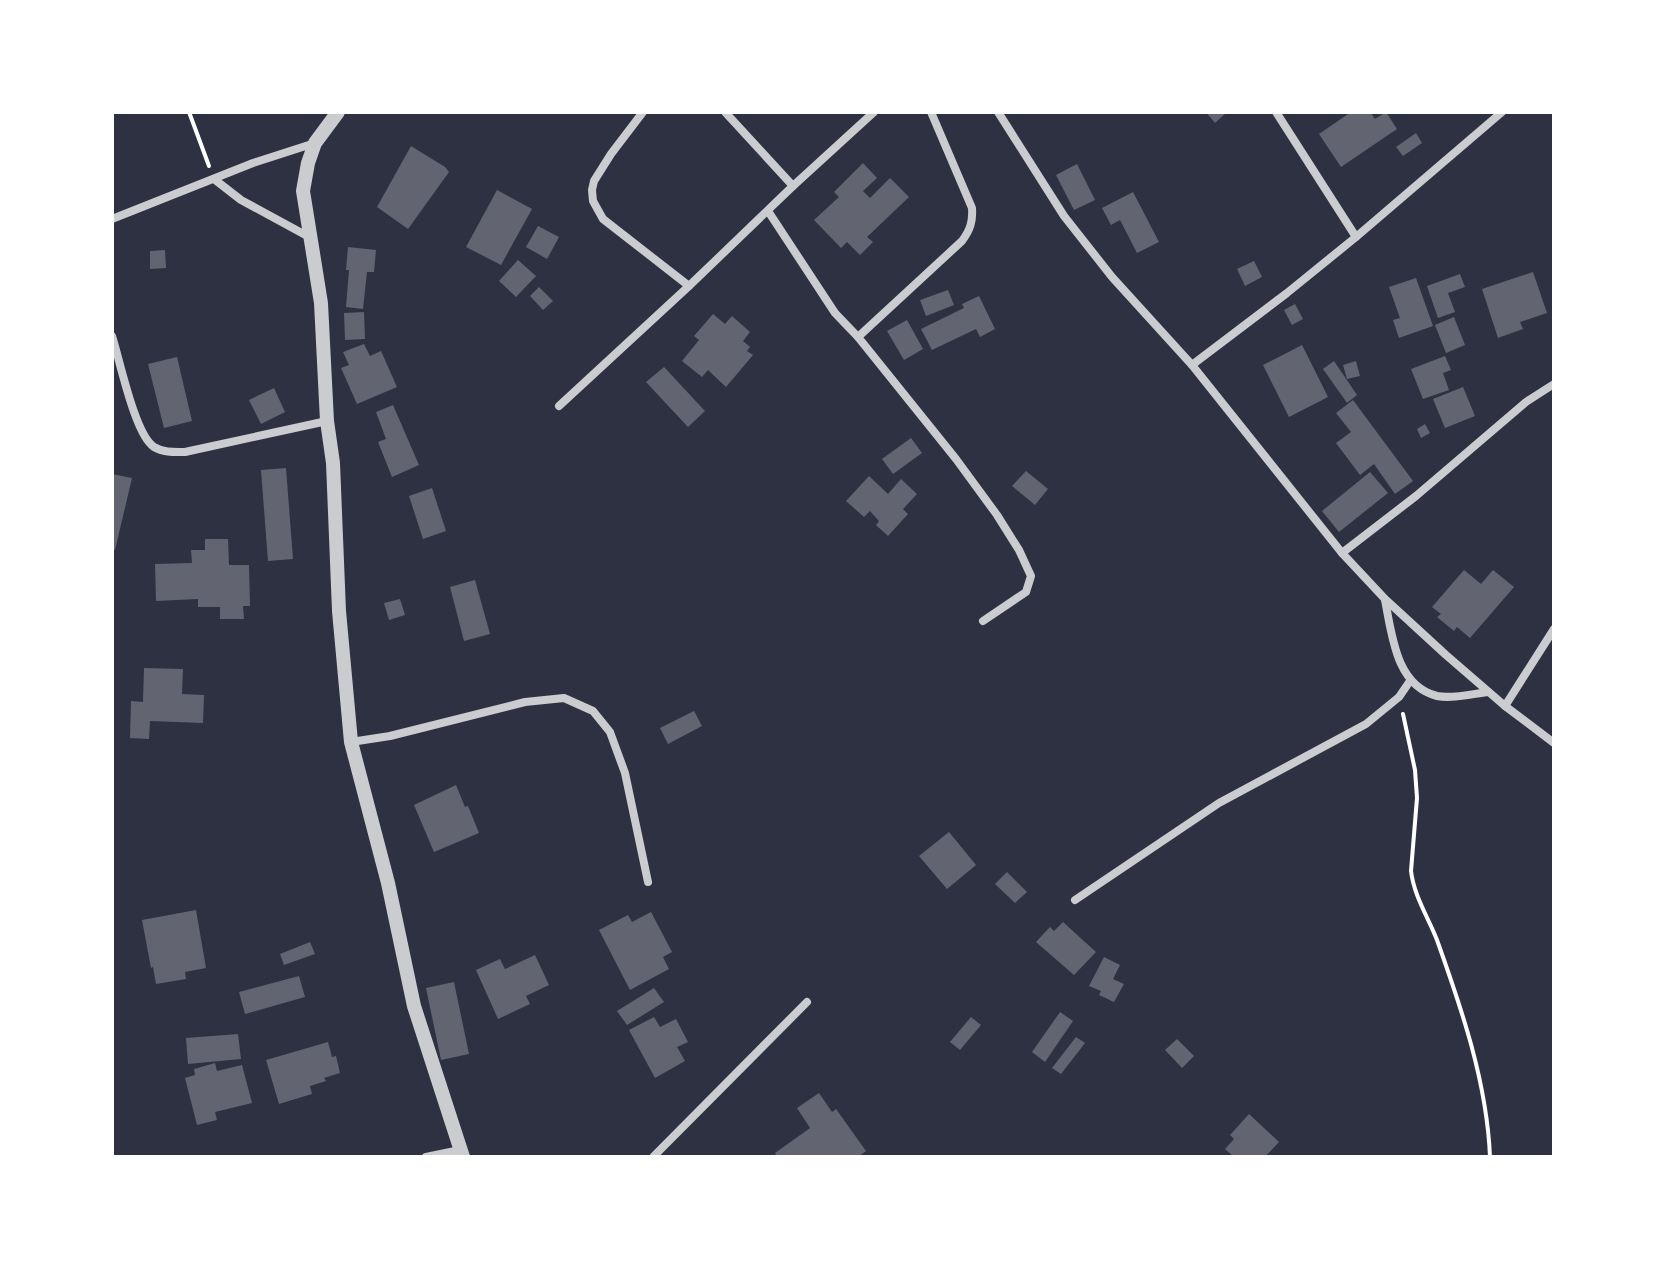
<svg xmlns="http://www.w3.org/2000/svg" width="1666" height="1269" font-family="'Alegreya Sans',sans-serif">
<rect width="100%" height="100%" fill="#2d3142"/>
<g fill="#626471">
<polygon points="1206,112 1227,112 1215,123"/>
<polygon points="1351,112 1370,112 1375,119 1386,112 1397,129 1341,167 1319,134"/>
<polygon points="1416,133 1422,143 1403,156 1396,147"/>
<polygon points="411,146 445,167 449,172 408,229 377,207"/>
<polygon points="863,163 877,178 863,191 870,198 890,178 909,197 867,237 873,242 860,255 847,242 841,248 814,220 839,197 834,192"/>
<polygon points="1077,164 1095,200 1074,210 1056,175"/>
<polygon points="497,190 532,209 501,265 466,247"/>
<polygon points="1133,192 1159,242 1137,253 1120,220 1111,225 1102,208"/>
<polygon points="538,226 559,237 547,259 526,247"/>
<polygon points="348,247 376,250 374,272 367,272 363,309 346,307 349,270 346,270"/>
<polygon points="165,250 166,268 150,269 150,251"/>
<polygon points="518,260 536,276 516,297 499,281"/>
<polygon points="1254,261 1262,277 1245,286 1237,269"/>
<polygon points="1533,272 1547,313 1520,322 1523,329 1498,338 1482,289"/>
<polygon points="1460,274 1465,287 1448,293 1455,312 1438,318 1427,286"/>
<polygon points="1416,278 1433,326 1399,338 1393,320 1400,318 1389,287"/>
<polygon points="539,287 553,301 543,310 530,296"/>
<polygon points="948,290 954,305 926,316 920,300"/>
<polygon points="979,296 995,329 980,337 976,329 932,350 921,329 964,308 962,304"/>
<polygon points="1295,304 1303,319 1292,325 1284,310"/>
<polygon points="364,312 365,339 345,340 344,313"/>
<polygon points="713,314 725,324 732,316 750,332 743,341 750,347 747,351 753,355 726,387 708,370 702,377 682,361 699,340 694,336"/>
<polygon points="1454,317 1465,345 1446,353 1435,325"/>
<polygon points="907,320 923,349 904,360 887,331"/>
<polygon points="364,344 370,356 381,351 397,387 357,404 341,368 349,365 343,352"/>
<polygon points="1302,345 1328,397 1289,417 1263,365"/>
<polygon points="1445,356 1451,370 1443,373 1449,390 1423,399 1411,369"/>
<polygon points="177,357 192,421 164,428 148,364"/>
<polygon points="1334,361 1357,395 1347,403 1323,369"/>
<polygon points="1356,361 1360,376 1347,379 1343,365"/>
<polygon points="664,367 705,411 688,427 646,382"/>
<polygon points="1463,387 1475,416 1445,428 1433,399"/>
<polygon points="274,388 285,412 261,424 249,400"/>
<polygon points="1353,400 1413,481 1395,494 1374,464 1360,475 1336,443 1351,432 1336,413"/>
<polygon points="393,405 419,465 392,477 378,442 386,439 376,412"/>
<polygon points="1425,424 1430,433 1421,438 1417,429"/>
<polygon points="911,438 922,453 893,474 882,459"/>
<polygon points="286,468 293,559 268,561 261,470"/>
<polygon points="1026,471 1048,489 1035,505 1012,486"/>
<polygon points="1370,472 1388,493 1339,532 1322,511"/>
<polygon points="112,474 132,478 115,550 112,549"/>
<polygon points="869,476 888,494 901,479 917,494 903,509 908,514 888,536 876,525 879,521 870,511 864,517 846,501"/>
<polygon points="432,488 446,531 423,539 409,496"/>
<polygon points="205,539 228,539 229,565 249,565 250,606 243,606 244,619 220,619 220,607 198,607 198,599 156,601 155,564 192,563 191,550 205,550"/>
<polygon points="1464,570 1481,584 1493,570 1514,587 1470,638 1457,627 1454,631 1437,617 1441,614 1432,607"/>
<polygon points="475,580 490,634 464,641 450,587"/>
<polygon points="400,599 405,615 389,620 384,603"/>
<polygon points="144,668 183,669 182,694 204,695 203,723 150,721 149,739 130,738 131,701 143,702"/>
<polygon points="694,711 702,726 668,744 660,728"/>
<polygon points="456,785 465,807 468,806 479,833 434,852 414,805"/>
<polygon points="949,832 976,865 947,889 919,856"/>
<polygon points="1007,872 1027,892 1015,903 995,884"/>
<polygon points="196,910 206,968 185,972 186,979 156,984 153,967 151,968 142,920"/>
<polygon points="651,912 672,952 663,957 669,969 630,990 599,930 628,915 632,922"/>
<polygon points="1063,922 1096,952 1074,975 1036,942 1050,927 1054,931"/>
<polygon points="310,942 315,954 284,965 280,954"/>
<polygon points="535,955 549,985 526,996 530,1004 498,1019 476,970 500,959 505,969"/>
<polygon points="1104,957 1120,965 1113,979 1124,984 1114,1002 1099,995 1101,991 1089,986"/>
<polygon points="299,976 305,997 245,1014 239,992"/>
<polygon points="454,982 469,1054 441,1060 426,988"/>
<polygon points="654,988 664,1002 627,1025 617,1011"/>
<polygon points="1060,1012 1073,1021 1045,1062 1032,1052"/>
<polygon points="654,1017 660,1027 676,1019 688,1042 677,1047 685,1061 655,1078 629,1030"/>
<polygon points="971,1017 981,1025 960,1050 950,1042"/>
<polygon points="238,1034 241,1059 188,1064 186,1038"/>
<polygon points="1076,1037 1085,1043 1061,1074 1052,1068"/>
<polygon points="1177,1039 1194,1056 1182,1068 1165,1050"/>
<polygon points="328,1042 332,1057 336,1056 340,1073 324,1078 326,1081 310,1086 312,1094 279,1104 266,1060"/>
<polygon points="215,1063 217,1071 242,1065 252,1103 215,1112 217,1120 197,1125 185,1078 195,1075 194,1069"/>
<polygon points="819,1093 832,1112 836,1109 866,1151 858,1157 777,1157 775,1153 810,1128 797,1108"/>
<polygon points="1249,1114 1279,1142 1265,1157 1234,1157 1225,1149 1234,1139 1230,1135"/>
</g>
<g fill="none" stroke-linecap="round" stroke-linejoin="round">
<g stroke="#fff" stroke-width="4">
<polyline points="189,112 209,166"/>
<path d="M1403 714 1415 770 1417 798 1411 871C1414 896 1428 917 1437 940 1462 1010 1487 1083 1490 1157"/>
</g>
<g stroke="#caccd0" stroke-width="8">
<polyline points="643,112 611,154 594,181 592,190 593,201 603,219 689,286"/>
<polyline points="725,112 793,186"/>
<polyline points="998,112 1064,216 1112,277 1192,365 1342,553 1385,599 1446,655 1505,706 1554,743"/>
<polyline points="1276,112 1356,237"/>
<polyline points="214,179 241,200 311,238"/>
<polyline points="768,211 835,313 858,337 956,459 997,515 1019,550 1031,576 1026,592 983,621"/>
<polyline points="112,219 253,163 315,143"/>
<path d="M112 336C120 361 135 435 154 447 164 453 175 452 185 452L327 421"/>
<path d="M858 337 962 241C970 230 973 222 972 208L931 112"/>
<polyline points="1192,365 1287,293 1356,237 1502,112"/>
<polyline points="559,406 689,286 793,186 874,112"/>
<polyline points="1342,553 1416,496 1526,402 1554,384"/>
<path d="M1385 600C1392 635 1396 686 1437 696 1452 699 1472 694 1488 692"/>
<polyline points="1505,706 1554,629"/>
<polyline points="351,742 390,736 525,702 564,698 593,711 610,732 625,773 648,882"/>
<polyline points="1075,900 1219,803 1366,724 1399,697 1410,681"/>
<polyline points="426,1157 460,1150"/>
<polyline points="653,1157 807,1002"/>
</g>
<polyline stroke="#caccd0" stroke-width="14" points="338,112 315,143 308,163 303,191 321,303 327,421 333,463 339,611 351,742 388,883 414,1006 463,1157"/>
</g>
<rect width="1666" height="1269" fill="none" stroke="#ffffff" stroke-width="228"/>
</svg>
